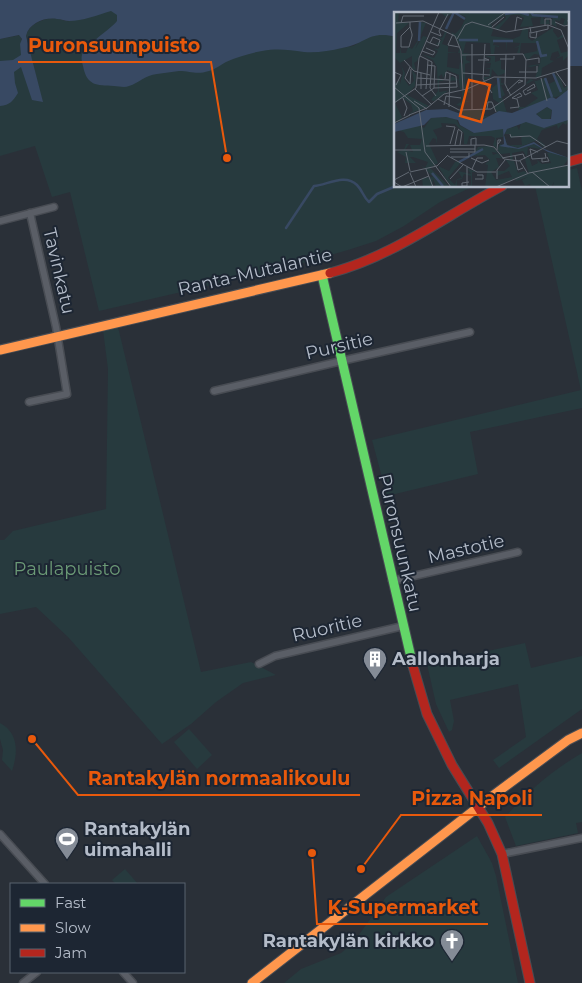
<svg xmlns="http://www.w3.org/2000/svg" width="582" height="983" font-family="Montserrat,sans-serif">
<rect width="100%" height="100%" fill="#2a3038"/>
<g fill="#273a3e">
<path d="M116 6 335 49 353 46 369 37 381 34 396 37V186H474L440 202 404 226 376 241 348 250 289 267 99 311 70 192 52 197 35 146 0 156V39L20 35 42 101 26 36C29 24 42 19 54 18 59 18 65 22 70 21 85 18 101 10 116 6Z"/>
<polygon points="577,168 582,191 582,408 470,432 478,474 387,496 372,440 581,390 535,186 568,186 568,170"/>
<polygon points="118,327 201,672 251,662 276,675 243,683 216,702 191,724 162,744 68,637 36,607 0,614 0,540 4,540 13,531 106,509 108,369 103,330"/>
<polygon points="525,643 531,668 582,656 582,709 499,768 493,760 526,737 518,684 450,700 454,721 452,730 449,732 436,704 427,664"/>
<path d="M0 723C19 733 18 753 12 771L2 760 3 750 0 739Z"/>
<polygon points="189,729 212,755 197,769 174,742"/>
<path d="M582 753V822L576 823 578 833 516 846 505 817C529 791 551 771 582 753Z"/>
<polygon points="477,836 492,863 496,876 518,983 284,983 301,969 341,953 353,943 386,897"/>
<polygon points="125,869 138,884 116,884 112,880"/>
</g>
<path fill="#384963" d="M0 0H582V66H568V14H396V37C368 30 367 44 342 48 330 51 316 53 304 52 289 50 278 48 262 51 250 53 237 57 226 62 220 65 216 69 209 71 196 75 191 71 179 71 172 72 164 73 157 74 145 75 139 83 129 86 124 88 119 86 114 86 96 85 87 86 83 66 82 62 81 59 82 55 83 46 109 31 117 21V15L111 11C98 15 82 21 69 21 65 21 61 19 57 19 45 17 29 23 26 36L43 102 32 100 21 67 14 72 15 83 18 93C13 101 10 105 0 106V61L13 60 21 55 20 44 22 39 19 35 0 39Z"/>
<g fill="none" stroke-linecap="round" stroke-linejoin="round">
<g stroke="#384963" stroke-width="2.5">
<polyline points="396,111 396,121"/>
<polyline points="396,169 396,182"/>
<path d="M286 228 314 186C327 185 345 173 357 185 363 191 363 197 369 202L377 194 396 186"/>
</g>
<g stroke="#484c53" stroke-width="9">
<g id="street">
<polyline points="0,221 54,207"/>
<polyline points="214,391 350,359 470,332"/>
<polyline points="29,402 67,394 56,327 30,213"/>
<polyline points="392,581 518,552"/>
<polyline points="259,664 275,656 403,626"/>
<polyline points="0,834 45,884"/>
<polyline points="502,854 582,838"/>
<polyline points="123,972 133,983"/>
<polyline points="23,983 37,972"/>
</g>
</g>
<g stroke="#484c53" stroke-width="11">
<polyline id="fast" points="322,275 413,666"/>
</g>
<g stroke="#484c53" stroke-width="11">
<g id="slow">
<polyline points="0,350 330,273"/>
<polyline points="252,983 495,794 568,740 582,733"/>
</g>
</g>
<g stroke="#484c53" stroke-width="11">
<g id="jam">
<polyline points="568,162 582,158"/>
<path d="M330 273C394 256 445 216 502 186"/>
<polyline points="413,666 427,714 452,765 488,823 502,854 530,983"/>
</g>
</g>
<use href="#street" stroke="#5a5e66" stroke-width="6"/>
<use href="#fast" stroke="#63d668" stroke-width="9"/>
<use href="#slow" stroke="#ff974d" stroke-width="9"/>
<use href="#jam" stroke="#b3261e" stroke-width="9"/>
</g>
<defs>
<g id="building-pin" transform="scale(1.25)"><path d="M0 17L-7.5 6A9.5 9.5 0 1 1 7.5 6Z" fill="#848b96" stroke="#1d2633"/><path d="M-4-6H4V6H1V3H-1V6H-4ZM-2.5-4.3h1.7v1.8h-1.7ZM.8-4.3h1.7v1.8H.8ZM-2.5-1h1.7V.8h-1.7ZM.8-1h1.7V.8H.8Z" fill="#fff"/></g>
<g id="stadium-pin" transform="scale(1.25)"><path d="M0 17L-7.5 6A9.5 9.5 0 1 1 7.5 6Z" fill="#848b96" stroke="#1d2633"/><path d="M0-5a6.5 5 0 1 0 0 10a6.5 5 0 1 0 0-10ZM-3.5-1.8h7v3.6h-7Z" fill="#fff"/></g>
<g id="church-pin" transform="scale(1.25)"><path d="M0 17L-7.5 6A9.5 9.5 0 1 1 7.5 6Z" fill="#848b96" stroke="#1d2633"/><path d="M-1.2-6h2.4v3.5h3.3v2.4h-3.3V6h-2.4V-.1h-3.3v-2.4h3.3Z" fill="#fff"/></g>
</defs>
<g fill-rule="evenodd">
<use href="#building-pin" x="375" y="659"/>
<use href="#stadium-pin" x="67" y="839"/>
<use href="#church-pin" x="452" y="941"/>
</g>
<g text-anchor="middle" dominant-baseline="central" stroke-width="4" stroke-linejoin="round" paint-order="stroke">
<g font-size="18" fill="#b4bcc9" stroke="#1d2633">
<text transform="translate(59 271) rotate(77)">Tavinkatu</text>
<text transform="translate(255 272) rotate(-13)">Ranta-Mutalantie</text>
<text transform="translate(339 346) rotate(-13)">Pursitie</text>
<text transform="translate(400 543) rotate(77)">Puronsuunkatu</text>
<text transform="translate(466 549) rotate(-13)">Mastotie</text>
<text transform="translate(327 628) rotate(-13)">Ruoritie</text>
</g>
<g font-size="18" fill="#6b9a76" stroke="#1d2633">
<text x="67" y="569">Paulapuisto</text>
</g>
<g font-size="18" font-weight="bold" fill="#b4bcc9" stroke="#1d2633" text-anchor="start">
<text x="392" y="659">Aallonharja</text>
<text x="84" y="829">Rantakylän<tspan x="84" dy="21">uimahalli</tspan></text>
<text x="434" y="941" text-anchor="end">Rantakylän kirkko</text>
</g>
</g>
<g transform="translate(394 12)">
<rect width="175" height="175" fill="#2a3038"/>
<path d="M0 0H5L4 9 15 11 3 21 2 41H6V35L7 41H12L14 35 18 37 25 27 26 10 32 11 21 37 29 24 33 25 23 49 20 51 22 58 18 57V44L6 51 11 61 10 67 15 74 20 69 18 58 22 63 21 74 13 83 35 94 15 102 19 99 17 92 9 86 1 91 8 105 4 110 2 107V110L0 109V72L6 68V72L9 61 7 52 0 45ZM46 0H175L173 13H169L171 7 167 6 166 9 161 8 163 15 157 12 159 5H154L156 12H151L154 5H149L151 12H146L147 5 137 6 139 14 126 15 130 6 125 3H117L104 18 100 16 112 6 111 3 97 12 99 18 97 24 119 27 126 24 129 16H134V26L138 29 160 15 159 19 164 26 169 22 170 25 163 28 167 41 175 39V43L169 49V44L161 47 166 44 164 39 158 41 156 48 160 49 148 56 147 65 141 66 145 53 137 55 133 54 146 52 147 43 140 42 134 48 129 42 143 39V31H127L126 41H123L125 35 119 36 125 34 126 31 113 30V40L112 30H100L99 33 105 34V35L101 34 100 43H97L96 31 72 30 69 41 77 42 72 44V48L77 50 71 52V73L76 75 70 77 69 64 68 77 55 78 40 89 37 88 44 79 43 55 39 48 27 42 40 46 44 39 39 36 44 37 46 34 42 32 48 28 43 25 48 26 51 20 47 17 53 20 48 32 54 34V40L64 41 66 35 67 45 66 50V41H54L53 55 65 57 66 50 69 52 67 35 57 20 61 22 67 16 72 5 61 0 52 5ZM53 58 65 63V68L58 64 55 69 65 68 66 77 45 80V69H50L44 65 48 62 49 66ZM91 44H101V50L107 48V57L111 58V61L104 64 98 57 97 65 90 68V65H95L96 57 90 56H96L97 51 91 50H96L97 46ZM159 61 166 66 170 76 175 73 171 82 125 98 124 95H131L144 86 137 81 144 78 140 68 133 72 132 71 136 67 142 69 151 66 155 72 163 68ZM103 65H107V71L111 72 107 73 111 83 108 85 113 101 103 100 100 95 105 91 99 87 98 76 103 72ZM75 78 78 81 70 80 69 89 78 90H69V99L87 97V104H98L94 106 80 108 68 102 67 94 62 93 68 89V79ZM153 95 158 98 156 107H148L142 102ZM52 105 62 107 65 113 80 121 89 117H109V125L102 126 103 137 99 133 101 126 97 124H75L73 132H70V121L61 112 47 111 48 115 39 118 43 125V132L42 127 39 126 35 132 44 151 36 156 56 175H42L39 166 38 175H29L28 166 39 165 26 152 31 156 34 150 19 145H16L22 151H11L12 145 3 140 10 138 12 132H15L11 138 19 140 16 133H26L28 127 14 126 10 120 3 118 22 112 30 116 37 106ZM173 107 175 108 172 113 169 111 164 117 163 113 148 118 143 127 151 133 149 135 143 128 124 136 112 132 110 124 113 117 123 114 125 118 127 111 136 109 150 116ZM110 122H116V126L127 124 128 133H113ZM106 132 125 137 140 132 148 137 134 135 133 145 129 139 118 141 119 148H116V141L107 142 103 138ZM95 134 100 136 104 141 98 140 99 143 104 141 108 146H102L105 155 97 160 102 168 118 165 115 159 103 164V159H110L116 154 112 148 120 149 124 161 130 159 135 162 131 147 135 145 138 154 144 151 143 148 148 152 157 151 153 141 158 140 175 146 170 153H175V175H159L160 170 157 175H137L136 172 131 174 128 168 134 165 122 169 121 166 103 175H91L94 153 91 152 96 148 91 143 78 144 84 135ZM69 148 54 166 61 173 63 167 68 166 64 159 77 162 73 156 82 160H78V175L73 174 77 173V164L70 162 68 167 63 168V175H57L44 154 55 159 61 150Z" fill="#273a3e" fill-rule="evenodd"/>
<path d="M175 77 174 108 150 116 132 110 113 117 110 123 113 133 124 136 140 130 150 137 175 146 154 140 140 132 125 137 105 134 110 132 109 117 80 121 66 113 64 108 52 105 37 106 30 113 0 120V112L32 98 53 97 86 109 105 99 118 101 158 85 162 87ZM153 95 158 98 157 107H148L142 102Z" fill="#384963" fill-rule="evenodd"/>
<path fill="none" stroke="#384963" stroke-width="2.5" d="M75 0H107M137 0 139 3 164 5M111 2 125 0 135 3M52 17 60 0 71 7M65 28H84M25 29 26 10M99 29H119M143 29 147 44 153 43M159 61 167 80M104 66 106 86M151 66 158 85M65 150 89 137M38 161 49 174"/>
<path fill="none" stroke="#616872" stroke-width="1" d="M16 10V15L18 22V24L15 35H7V24L16 15M161 10 170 14 175 13 174 8M2 11 29 9 61 24 67 39 69 78M7 11 9 4H30M94 13 112 0M151 13V7H157V13M98 15 110 5M136 15 137 21 154 17V13M121 18 123 5 128 7M37 20 47 24 45 19 54 2M136 20V25L142 26 143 19M59 22 54 33 65 35M63 27 71 13 78 10 112 20 154 13 167 18 175 37M32 29 36 31 39 32 44 34 46 28 39 25 36 31M91 32 89 67 98 81M28 39 39 43 41 40 32 36M112 42 111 72 117 84M26 44 38 50 36 76 42 84M106 47H120V44M10 48 20 59 36 63M84 48H95L90 46M132 48 145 46V51M33 53 41 54 40 76M0 60 7 63 2 73M125 60H143V54M162 60 172 74M27 61V77M69 61 96 63M23 66 55 68M147 66 153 89M16 72 11 66 16 55M16 72 17 57M22 73 63 71M0 75 25 96 31 140 57 175M21 77 38 93M32 77 34 48M113 79 125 68 129 69 124 71M133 79 141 75 140 72 129 79 131 83 137 80M28 84 40 76 63 75 62 64 52 60 51 67M9 86 13 96 10 104M123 86 128 84 126 81 118 86 123 87M44 87 65 98 97 97 131 73 132 48 129 42 68 43M20 89 33 97M0 91 22 76 25 46 45 0M50 93 52 84 67 86M55 95 56 61M116 96 125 95 123 87M78 97V32M93 97 94 90H98L102 100M15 103 33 96 50 82 73 77 100 65 142 66 175 56M0 111 16 103M52 114 61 115 56 132M64 117 68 120 66 133M116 122 117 125 136 124 152 135M61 133 64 118M77 133V127L82 126V133M32 134 90 133 100 135 110 147 125 149 163 129 175 132M56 137H81M0 138H27M103 138 104 128H107L104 132M12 140 16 159M56 140H81V133M144 140 136 137 138 147 152 146 151 141M54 144 83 160H102M121 144 124 158 129 156M57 145H75V141M77 146 88 151 95 148M108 146 129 142 131 147M148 146V150L155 149 153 145M126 149 134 162M43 154 54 143M32 157 39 175M78 157 83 146H89M16 160 43 154M138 160 156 175M16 161 22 175M56 167 69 153M81 167H89V163H83M103 167V158L111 148M0 168 15 160M0 170 8 175 35 164M73 174V155M73 174H68V171L75 170M102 175 135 161 175 153"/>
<path fill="#e8590c" fill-opacity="0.15" stroke="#e8590c" stroke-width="2.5" d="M75 68 96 73 87 110 66 104Z"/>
<rect width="175" height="175" fill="none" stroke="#b4bcc9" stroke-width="2.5"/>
</g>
<path fill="none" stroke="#e8590c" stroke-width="2" d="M227 158L211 62H18M32 739L78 795H360M361 869L401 815H542M312 853L317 924H488"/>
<g fill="#e8590c" stroke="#1d2633" stroke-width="2">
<circle cx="227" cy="158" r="5"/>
<circle cx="32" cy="739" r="5"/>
<circle cx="361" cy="869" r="5"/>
<circle cx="312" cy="853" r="5"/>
</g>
<g font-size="19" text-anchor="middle" font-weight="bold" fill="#e8590c" stroke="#1d2633" stroke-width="4" stroke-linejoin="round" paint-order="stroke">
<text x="114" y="52">Puronsuunpuisto</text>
<text x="219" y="785">Rantakylän normaalikoulu</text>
<text x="472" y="805">Pizza Napoli</text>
<text x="403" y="914">K-Supermarket</text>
</g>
<rect x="10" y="883" width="175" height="90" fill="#1d2633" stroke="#59626f"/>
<rect x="20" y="899" width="25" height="8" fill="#63d668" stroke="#59626f"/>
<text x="55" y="908" font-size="15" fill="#b4bcc9">Fast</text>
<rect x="20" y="924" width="25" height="8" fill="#ff974d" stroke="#59626f"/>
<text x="55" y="933" font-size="15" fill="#b4bcc9">Slow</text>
<rect x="20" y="949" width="25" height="8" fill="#b3261e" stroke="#59626f"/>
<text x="55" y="958" font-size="15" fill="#b4bcc9">Jam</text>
</svg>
